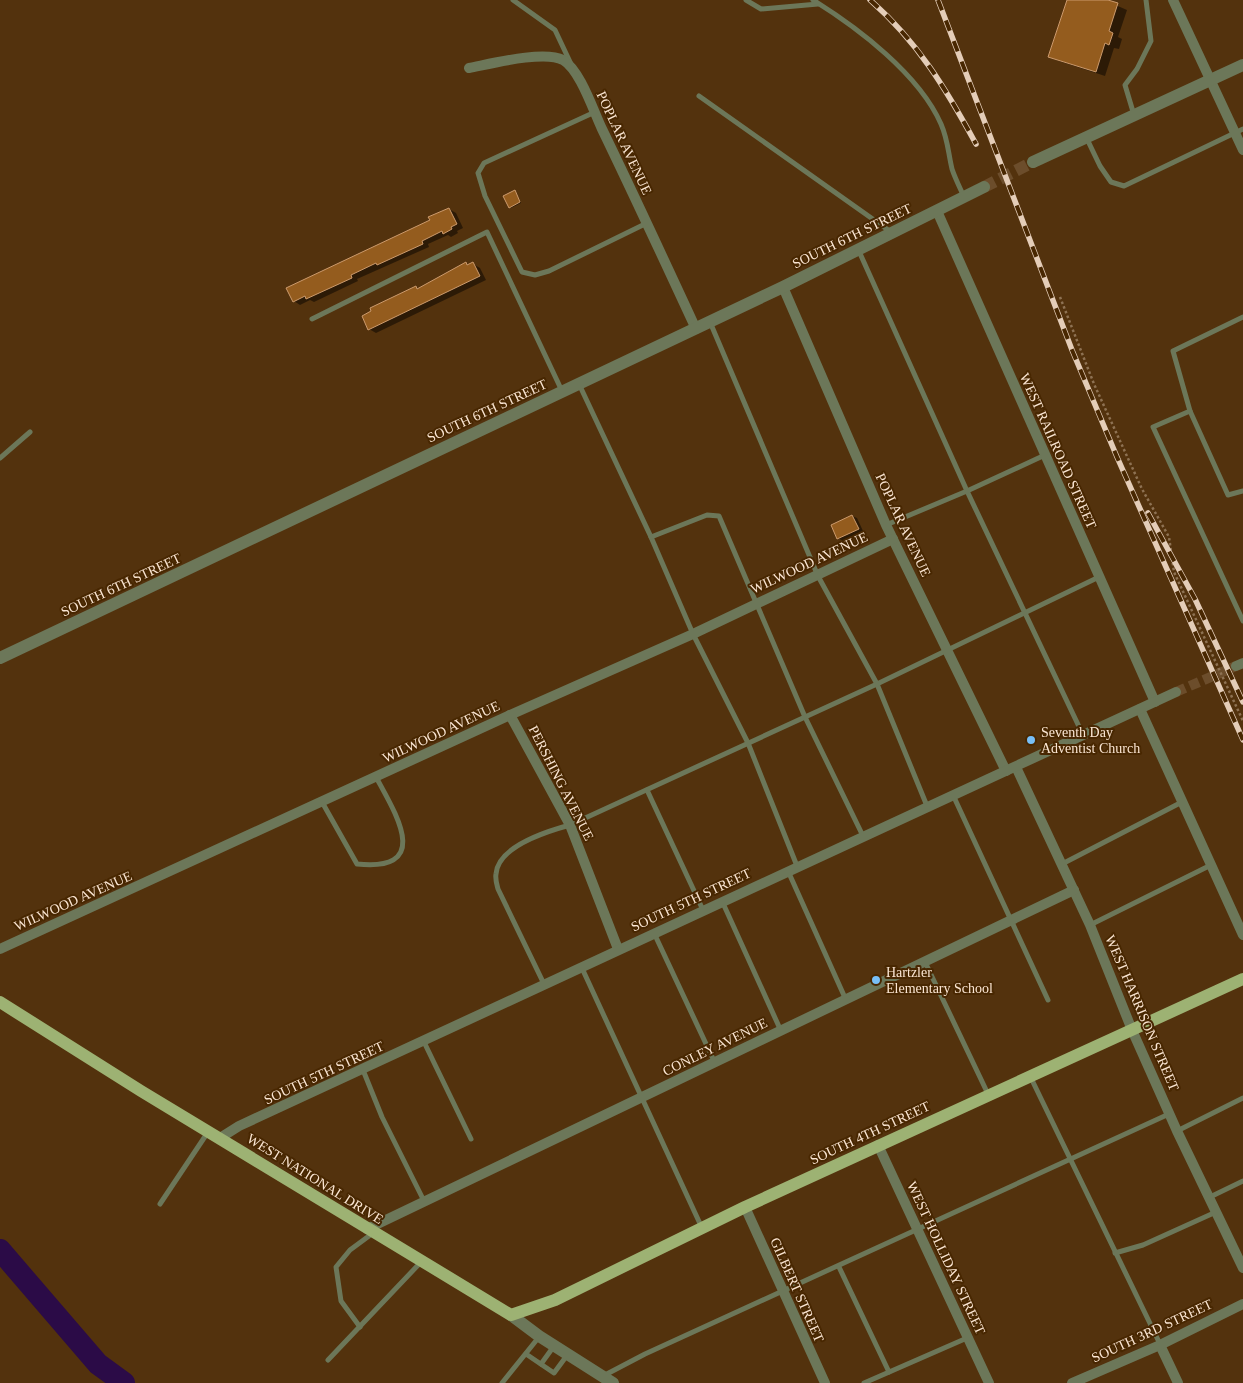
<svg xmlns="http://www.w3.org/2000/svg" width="1243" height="1383" font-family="'Times New Roman',serif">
<rect width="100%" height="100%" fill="#53320d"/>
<g fill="#0007">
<polygon points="1068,0 1104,0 1127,10 1118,37 1122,39 1119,49 1114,48 1105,76 1059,61 1050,56"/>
<polygon points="515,192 521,203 511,208 510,207"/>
<polygon points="449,209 456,213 463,228 457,231 458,233 451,237 448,235 428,244 429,247 357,279 358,281 314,302 310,300 300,305 294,301"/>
<polygon points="466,264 469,266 473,264 480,268 486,280 376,333 369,329 416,288 419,290"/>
<polygon points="852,516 857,518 863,531 843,541 838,538"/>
</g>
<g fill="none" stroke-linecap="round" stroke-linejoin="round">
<polyline stroke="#2b0b47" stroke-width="22" points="0,1250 98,1364 124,1383"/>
</g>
<g fill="#945c1e" stroke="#cc9a6c">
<polygon points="1067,0 1108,0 1118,3 1109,31 1113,33 1109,45 1105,43 1096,72 1048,57"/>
<polygon points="515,190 520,202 509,208 503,196"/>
<polygon points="449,208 457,224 451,227 452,229 443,234 442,231 422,241 423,244 377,265 376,263 351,275 352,278 306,299 305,296 293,302 286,288 430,220 428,217"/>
<polygon points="466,262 467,265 473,262 480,276 368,330 362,316 371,311 370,308 416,286 417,289"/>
<polygon points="852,515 859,529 837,539 831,525"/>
</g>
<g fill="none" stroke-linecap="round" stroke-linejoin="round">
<polyline stroke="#6c4d2b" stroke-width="10" stroke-dasharray="10 5" stroke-linecap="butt" points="1176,692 1236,666"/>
<polyline stroke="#6c4d2b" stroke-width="12" stroke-dasharray="12 6" stroke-linecap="butt" points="984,187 1033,162"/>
<polyline stroke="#8e7253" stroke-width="2.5" stroke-dasharray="2.5 2.5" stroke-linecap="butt" points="1060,297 1094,384 1142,489 1169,537 1174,572 1243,721"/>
<g stroke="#6c7759" stroke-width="5">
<polyline points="513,0 555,30 571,64"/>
<polyline points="746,0 761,9 818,4"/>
<path d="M813 0C858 28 919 74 941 124 948 140 948 152 952 169 955 178 960 188 964 197"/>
<polyline points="699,96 891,232"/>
<polyline points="595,112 484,163 478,173 485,196 522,272 535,275 549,271 647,223"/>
<polyline points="1134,115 1125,85 1137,69 1151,41 1146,0"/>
<polyline points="1087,139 1100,166 1111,182 1124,186 1243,129"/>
<polyline points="858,249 967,491 1083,735"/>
<polyline points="312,319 487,232 562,391"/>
<polyline points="710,322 818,576 877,684 927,806"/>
<polyline points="579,384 651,537 693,634 748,743 797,866"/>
<polyline points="1190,411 1173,351 1243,317"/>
<polyline points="0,458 30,432"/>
<polyline points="1243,491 1228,495 1190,411 1153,427 1243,621"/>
<polyline points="886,525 967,491 1045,455"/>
<polyline points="651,537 707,515 719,516 805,717 863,836"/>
<polyline points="647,790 703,910"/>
<polyline points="953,795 1048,1000"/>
<path d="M322 802 357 864C433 872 396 814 376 777"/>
<polyline points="1062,864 1182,802"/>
<polyline points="788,871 846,1000"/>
<polyline points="722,901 781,1031"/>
<polyline points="1090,925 1211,865"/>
<polyline points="654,933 715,1063"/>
<polyline points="925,962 988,1094"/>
<polyline points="581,966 702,1228"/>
<path d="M544 984 498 889C497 885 495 879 496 874 498 846 548 831 570 825L877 684 1099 577"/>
<polyline points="424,1042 471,1139"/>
<polyline points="363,1070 382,1117 424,1201"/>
<polyline points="1031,1078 1160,1344"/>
<polyline points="1177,1131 1243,1098"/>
<polyline points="1210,1197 1243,1181"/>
<polyline points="160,1204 208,1132"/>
<polyline points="1115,1253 1143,1245 1216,1212"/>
<polyline points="839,1267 889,1372"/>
<polyline points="360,1327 341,1301 336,1267 350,1250 373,1233"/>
<polyline points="526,1354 554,1373 568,1354"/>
<polyline points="328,1360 421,1262"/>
<polyline points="541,1364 554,1346"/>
<polyline points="603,1376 645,1354 1169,1114"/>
<polyline points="502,1383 539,1337"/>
<polyline points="864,1383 967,1338"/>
</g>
<g stroke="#6c7759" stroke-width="10">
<polyline points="1173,0 1243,150"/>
<path d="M469 68C490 64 544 50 563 60 580 70 593 110 602 129 634 195 665 262 696 329"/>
<polyline points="937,211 1155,702"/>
<polyline points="783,287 886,525 1006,771"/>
<polyline points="1236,666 1243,663"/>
<polyline points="1140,709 1243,935"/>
<polyline points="510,715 570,825 618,949"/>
<polyline points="1016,767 1090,925 1132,1030 1177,1131 1243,1268"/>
<polyline points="0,949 510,715 693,634 893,539"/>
<polyline points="220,1138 239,1126 1176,692"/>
<polyline points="878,1145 989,1383"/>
<polyline points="745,1207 825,1383"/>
<polyline points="367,1229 1074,890"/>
<polyline points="1160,1345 1178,1383"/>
<polyline points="1072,1383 1160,1345 1243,1304"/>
</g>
<g stroke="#6c7759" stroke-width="12">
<polyline points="1033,162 1243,65"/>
<polyline points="0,658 783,287 984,187"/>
<polyline points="511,1315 539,1336 613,1383"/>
</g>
<polyline stroke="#9db273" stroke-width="12" points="0,1002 141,1091 511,1315 555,1300 745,1207 1243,979"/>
<g stroke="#e4cdb8" stroke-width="5.5">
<g id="rail">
<path d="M870 0C918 42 946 89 976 144"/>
<polyline points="938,0 1072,350 1117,457 1243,740"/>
<polyline points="1148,513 1195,599 1243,702"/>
</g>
</g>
<use href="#rail" stroke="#482701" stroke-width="4" stroke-dasharray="11" stroke-linecap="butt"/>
</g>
<g fill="#78bff7" stroke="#482701" stroke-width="2">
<circle cx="1031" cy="740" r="5"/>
<circle cx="876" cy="980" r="5"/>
</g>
<g text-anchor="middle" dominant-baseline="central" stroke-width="4" stroke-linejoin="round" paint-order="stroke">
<g font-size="14" fill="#fbe6d3" stroke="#482701">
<text transform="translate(624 143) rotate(65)">POPLAR AVENUE</text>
<text transform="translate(852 236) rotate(-26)">SOUTH 6TH STREET</text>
<text transform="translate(487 411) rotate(-25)">SOUTH 6TH STREET</text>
<text transform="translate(1058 451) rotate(66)">WEST RAILROAD STREET</text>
<text transform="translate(903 525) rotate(65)">POPLAR AVENUE</text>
<text transform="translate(809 563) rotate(-25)">WILWOOD AVENUE</text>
<text transform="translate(121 585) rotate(-25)">SOUTH 6TH STREET</text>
<text transform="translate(441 732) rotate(-25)">WILWOOD AVENUE</text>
<text transform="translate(561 783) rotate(63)">PERSHING AVENUE</text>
<text transform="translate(691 900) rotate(-25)">SOUTH 5TH STREET</text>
<text transform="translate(73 901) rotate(-24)">WILWOOD AVENUE</text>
<text transform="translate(1142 1013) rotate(67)">WEST HARRISON STREET</text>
<text transform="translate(715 1047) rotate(-26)">CONLEY AVENUE</text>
<text transform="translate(324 1073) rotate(-25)">SOUTH 5TH STREET</text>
<text transform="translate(870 1133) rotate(-25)">SOUTH 4TH STREET</text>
<text transform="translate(315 1179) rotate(32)">WEST NATIONAL DRIVE</text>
<text transform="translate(946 1258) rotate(65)">WEST HOLLIDAY STREET</text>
<text transform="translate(797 1290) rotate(66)">GILBERT STREET</text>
<text transform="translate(1152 1331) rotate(-25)">SOUTH 3RD STREET</text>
</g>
<g font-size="14" fill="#fbe6d3" stroke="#482701" text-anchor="start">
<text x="1041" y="732">Seventh Day<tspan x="1041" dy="16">Adventist Church</tspan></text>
<text x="886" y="972">Hartzler<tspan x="886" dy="16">Elementary School</tspan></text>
</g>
</g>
</svg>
